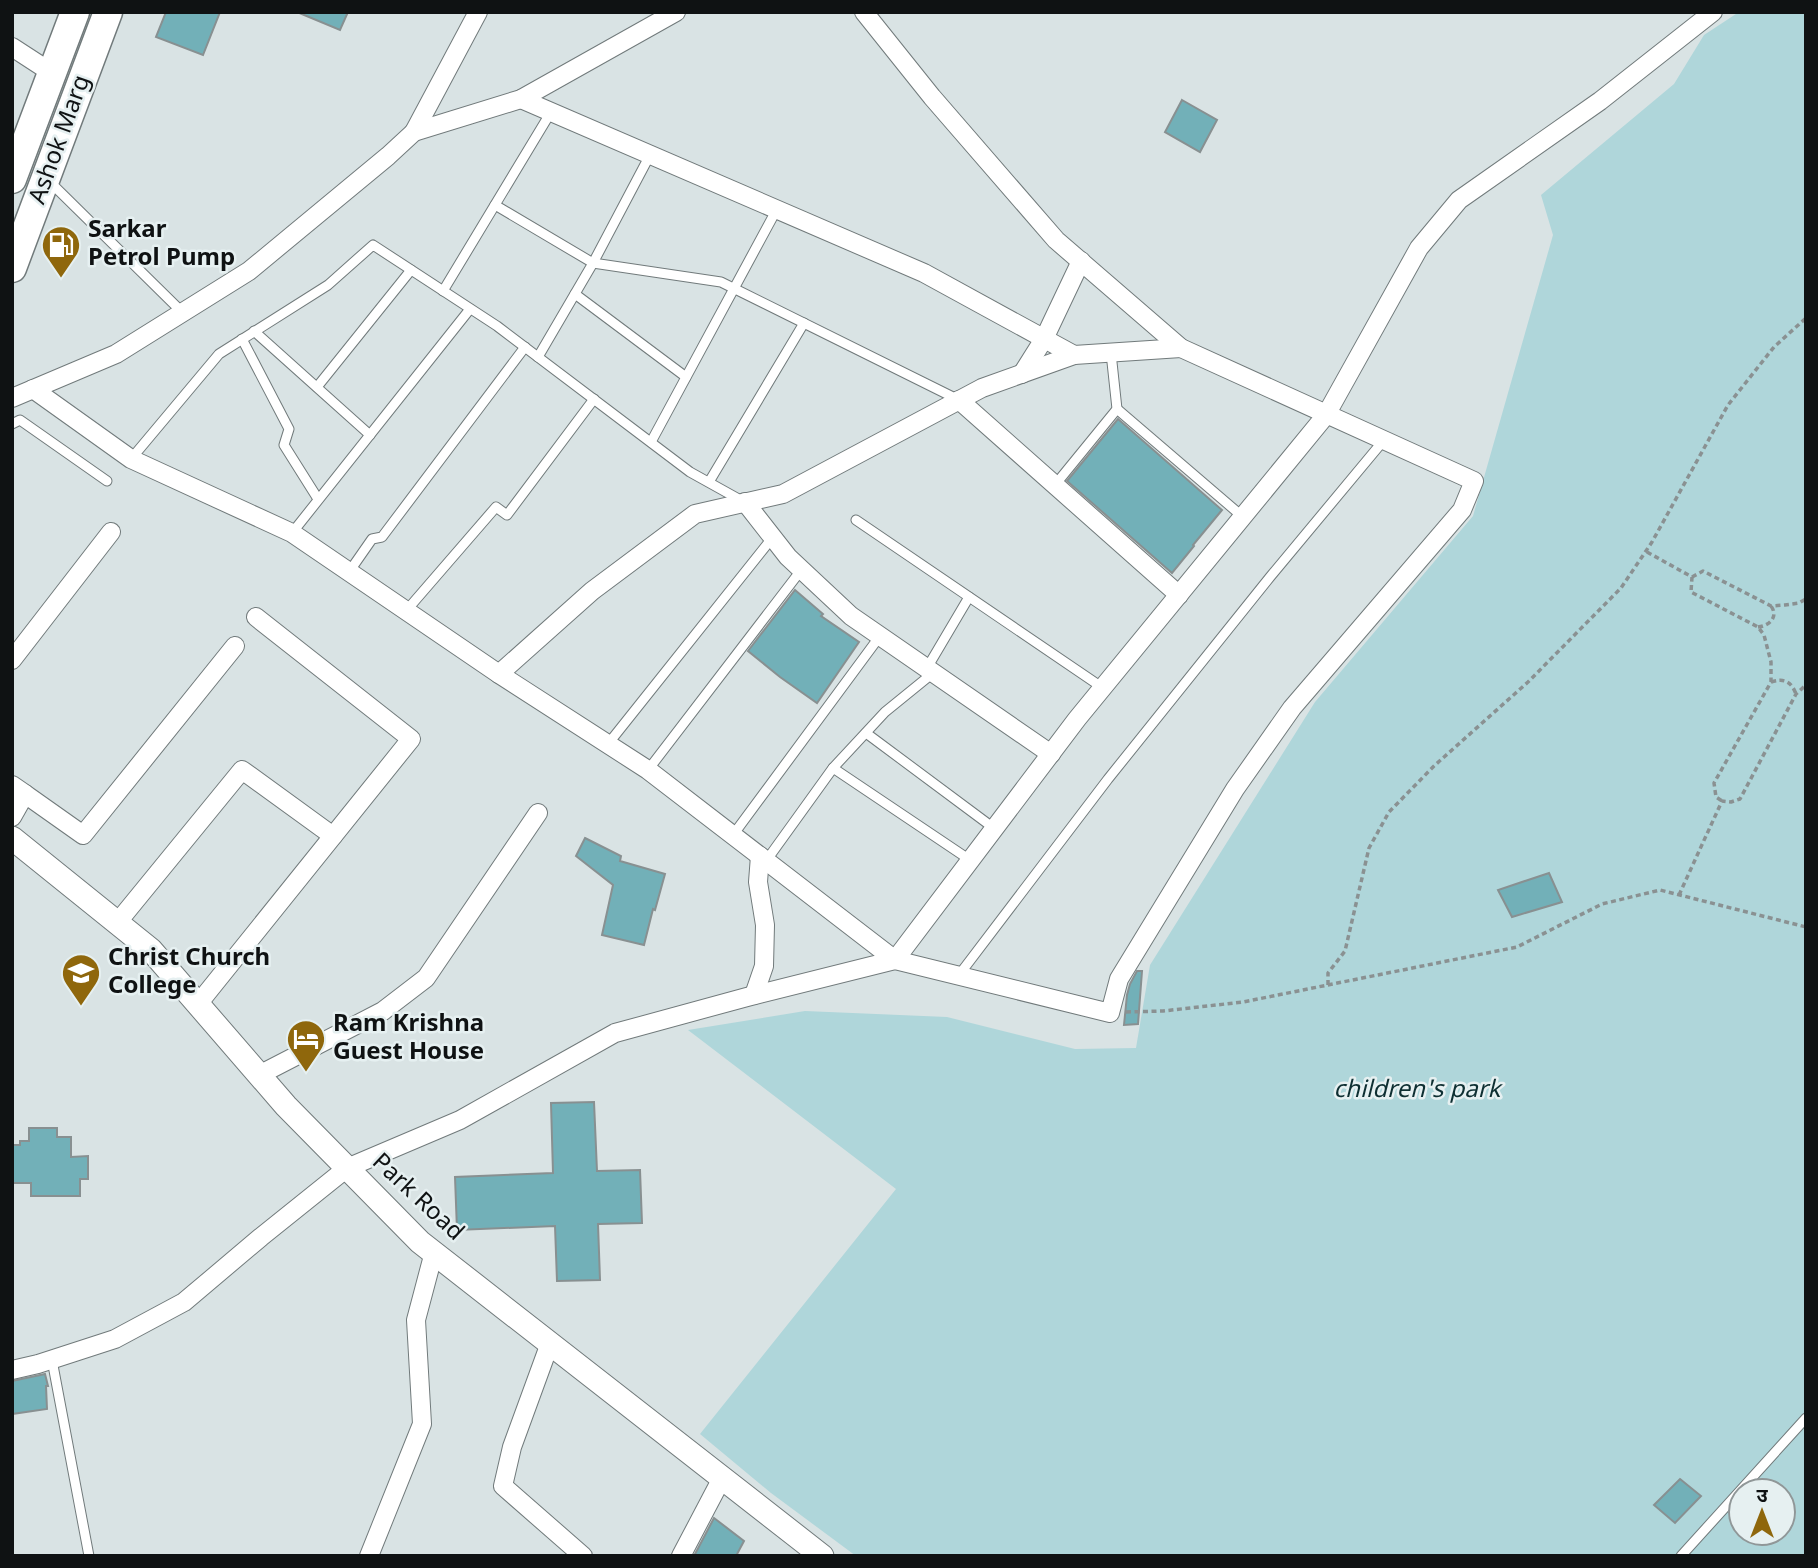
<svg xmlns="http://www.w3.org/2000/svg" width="1818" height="1568" font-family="Georgia,'Noto Sans Devanagari',serif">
<rect width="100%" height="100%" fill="#d9e3e4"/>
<path fill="#afd6da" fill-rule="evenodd" d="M1739 12H1806V1556H856L771 1493 700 1434 896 1189 688 1030 805 1011 947 1017 1075 1049 1136 1048 1150 965 1315 702 1473 516 1553 235 1541 195 1674 84 1704 35ZM1741 1491H1783V1533H1741Z"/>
<g fill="#72b0b8" stroke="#889091" stroke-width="2">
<polygon points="166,12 220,12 203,55 156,37"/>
<polygon points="297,12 348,12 340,30"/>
<polygon points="1182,100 1217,120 1200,152 1165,132"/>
<polygon points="1118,419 1222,510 1193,545 1194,546 1172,573 1067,481"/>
<polygon points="795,590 823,614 821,616 859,642 817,703 780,677 748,651"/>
<polygon points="585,838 621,856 620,861 665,874 655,910 653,909 644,945 602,935 613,885 576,856"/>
<polygon points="1549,873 1562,902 1512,917 1498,890"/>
<polygon points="1137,971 1142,971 1138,1024 1124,1025 1127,995 1130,984"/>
<polygon points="594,1102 597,1171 640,1170 642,1223 598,1224 600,1280 557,1281 555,1226 457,1230 455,1177 553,1173 551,1103"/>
<polygon points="29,1128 57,1128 57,1137 71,1137 71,1157 88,1156 88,1179 80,1179 80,1196 31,1196 31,1183 12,1183 12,1145 20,1145 20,1141 29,1141"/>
<polygon points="45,1374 48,1386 46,1386 47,1409 12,1414 12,1381"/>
<polygon points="1680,1479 1701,1496 1675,1523 1654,1505"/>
<polygon points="714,1518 744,1541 736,1556 694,1556"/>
</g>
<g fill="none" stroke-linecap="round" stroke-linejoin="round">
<g stroke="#717a7b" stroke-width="11">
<g id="service">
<polyline points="50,182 182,312"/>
<polyline points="495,205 593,263 721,282 959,400"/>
<polyline points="443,291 551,112"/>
<polyline points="575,294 686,377"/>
<polyline points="254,331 370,435"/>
<polyline points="242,339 289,429 284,445 318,499"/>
<polyline points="538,357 593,263 650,155"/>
<polyline points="317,387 411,270"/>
<polyline points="1117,409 1243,517"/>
<polyline points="12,424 20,420 107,481"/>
<polyline points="651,442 777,209"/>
<polyline points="131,459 219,354 328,285 373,245 497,326 690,472 744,502"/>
<polyline points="709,482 804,323"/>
<polyline points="1055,485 1117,409 1111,353"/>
<polyline points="856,520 1103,688"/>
<polyline points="292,533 470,309"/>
<polyline points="349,572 372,539 382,537 525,347"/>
<polyline points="406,611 496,507 507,515 594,399"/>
<polyline points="927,668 969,597"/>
<polyline points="866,733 995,829"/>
<polyline points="608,744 773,537"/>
<polyline points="833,768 970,860"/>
<polyline points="648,770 802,569"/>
<polyline points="733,835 880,636"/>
<polyline points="766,861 833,768 885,712 933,673"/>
<polyline points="959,975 1108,779 1270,577 1384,440"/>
<polyline points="52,1360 89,1556"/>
<polyline points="1681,1556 1806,1418"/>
</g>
</g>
<g stroke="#717a7b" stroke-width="20">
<g id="minor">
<polyline points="12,47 52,73"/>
<polyline points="521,99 924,273 1074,355"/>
<polyline points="414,132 478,12"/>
<polyline points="1022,374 1044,339 1081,261"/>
<polyline points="33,389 131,459 292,533 499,674 648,770 895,960 1077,719 1326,415 1419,248 1459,200 1600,101 1713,12"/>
<polyline points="12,398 116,354 249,271 388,156 414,132 521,99 676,12"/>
<polyline points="959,400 1179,595"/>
<polyline points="745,502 788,557 851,616 1051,754"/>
<polyline points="12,660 111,532"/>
<polyline points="499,674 592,591 695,514 783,494 982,388 1074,355 1181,348"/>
<polyline points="12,785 25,794 12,817"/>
<polyline points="25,794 83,835 235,646"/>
<polyline points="117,923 242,770 333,836"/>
<polyline points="754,995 764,966 765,925 758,882 760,856"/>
<polyline points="198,1004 411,739 256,617"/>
<polyline points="259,1075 383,1011 426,978 538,813"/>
<polyline points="550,1343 512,1447 503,1486 583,1556"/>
<polyline points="12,1370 38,1364 115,1339 184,1302 261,1237 347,1168 460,1120 615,1033 747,997 895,960 1110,1013 1119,979 1235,789 1292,708 1462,510 1474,481 1181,348 1056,240 932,97 864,12"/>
<polyline points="369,1556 422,1424 416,1320 434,1252"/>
<polyline points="681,1556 722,1478"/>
</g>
</g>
<g stroke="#717a7b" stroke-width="25">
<polyline id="tertiary" points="12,838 151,950 286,1106 420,1242 822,1556"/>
</g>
<g stroke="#717a7b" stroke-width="31">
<g id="primary">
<polyline points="12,179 75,12"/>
<polyline points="12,268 108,12"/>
</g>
</g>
<g stroke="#8a9192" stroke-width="3.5" stroke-dasharray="5 3.5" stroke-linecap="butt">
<polyline points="1647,552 1692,577 1691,592 1758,627 1764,635 1771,662 1771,682 1714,783 1716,797 1722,801"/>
<polyline points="1692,577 1703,571 1771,606 1785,605 1799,603 1806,599"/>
<path d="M1758 627C1769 626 1779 617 1771 606"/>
<path d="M1771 682C1784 678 1791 681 1796 694"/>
<polyline points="1679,895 1722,801 1731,802 1740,799 1796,694 1806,685"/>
<polyline points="1328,985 1328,973 1345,951 1369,848 1389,812 1434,766 1528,682 1621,588 1652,542 1728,405 1774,347 1806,318"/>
<polyline points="1126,1012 1163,1011 1243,1002 1517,947 1602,904 1660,890 1806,927"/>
</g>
<use href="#service" stroke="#fff" stroke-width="9"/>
<use href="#minor" stroke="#fff" stroke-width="18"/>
<use href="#tertiary" stroke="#fff" stroke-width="23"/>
<use href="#primary" stroke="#fff" stroke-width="28"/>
</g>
<defs>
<g id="fuel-pin" transform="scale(2.0125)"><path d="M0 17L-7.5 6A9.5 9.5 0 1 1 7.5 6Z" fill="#8f670c" stroke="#e6f0f1"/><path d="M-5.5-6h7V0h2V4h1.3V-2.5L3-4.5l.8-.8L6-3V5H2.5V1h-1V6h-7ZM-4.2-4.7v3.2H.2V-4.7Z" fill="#fff"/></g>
<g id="university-pin" transform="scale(2.0125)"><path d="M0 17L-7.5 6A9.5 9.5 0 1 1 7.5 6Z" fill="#8f670c" stroke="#e6f0f1"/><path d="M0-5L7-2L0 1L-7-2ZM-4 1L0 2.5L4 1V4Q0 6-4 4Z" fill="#fff"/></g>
<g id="hotel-pin" transform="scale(2.0125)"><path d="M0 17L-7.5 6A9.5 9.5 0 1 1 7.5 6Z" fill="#8f670c" stroke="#e6f0f1"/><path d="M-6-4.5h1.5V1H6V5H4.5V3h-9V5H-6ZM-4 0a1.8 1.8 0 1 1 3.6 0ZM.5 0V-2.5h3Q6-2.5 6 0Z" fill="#fff"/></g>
</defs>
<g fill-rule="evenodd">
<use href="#fuel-pin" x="61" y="245"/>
<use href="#university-pin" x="81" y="973"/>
<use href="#hotel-pin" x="306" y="1039"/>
</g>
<g text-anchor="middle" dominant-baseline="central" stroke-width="5" stroke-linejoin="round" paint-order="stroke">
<g font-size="24" fill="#0f1213" stroke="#e6f0f1">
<text transform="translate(61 140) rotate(-70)">Ashok Marg</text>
<text transform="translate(417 1198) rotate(43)">Park Road</text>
</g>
<g font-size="24" font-weight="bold" fill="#0f1213" stroke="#e6f0f1" text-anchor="start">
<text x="88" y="231">Sarkar<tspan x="88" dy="28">Petrol Pump</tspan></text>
<text x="108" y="959">Christ Church<tspan x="108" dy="28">College</tspan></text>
<text x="333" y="1025">Ram Krishna<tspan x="333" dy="28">Guest House</tspan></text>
</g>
<g font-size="24" font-style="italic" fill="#0e2f32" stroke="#e6f0f1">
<text x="1417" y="1091">children's park</text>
</g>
</g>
<rect width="1818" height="1568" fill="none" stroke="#0f1213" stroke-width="28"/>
<g transform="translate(1762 1512)"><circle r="33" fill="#e6f0f1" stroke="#909798" stroke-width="2"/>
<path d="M0-5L12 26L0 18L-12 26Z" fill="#8f670c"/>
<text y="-10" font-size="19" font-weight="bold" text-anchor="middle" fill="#0f1213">उ</text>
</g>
</svg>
